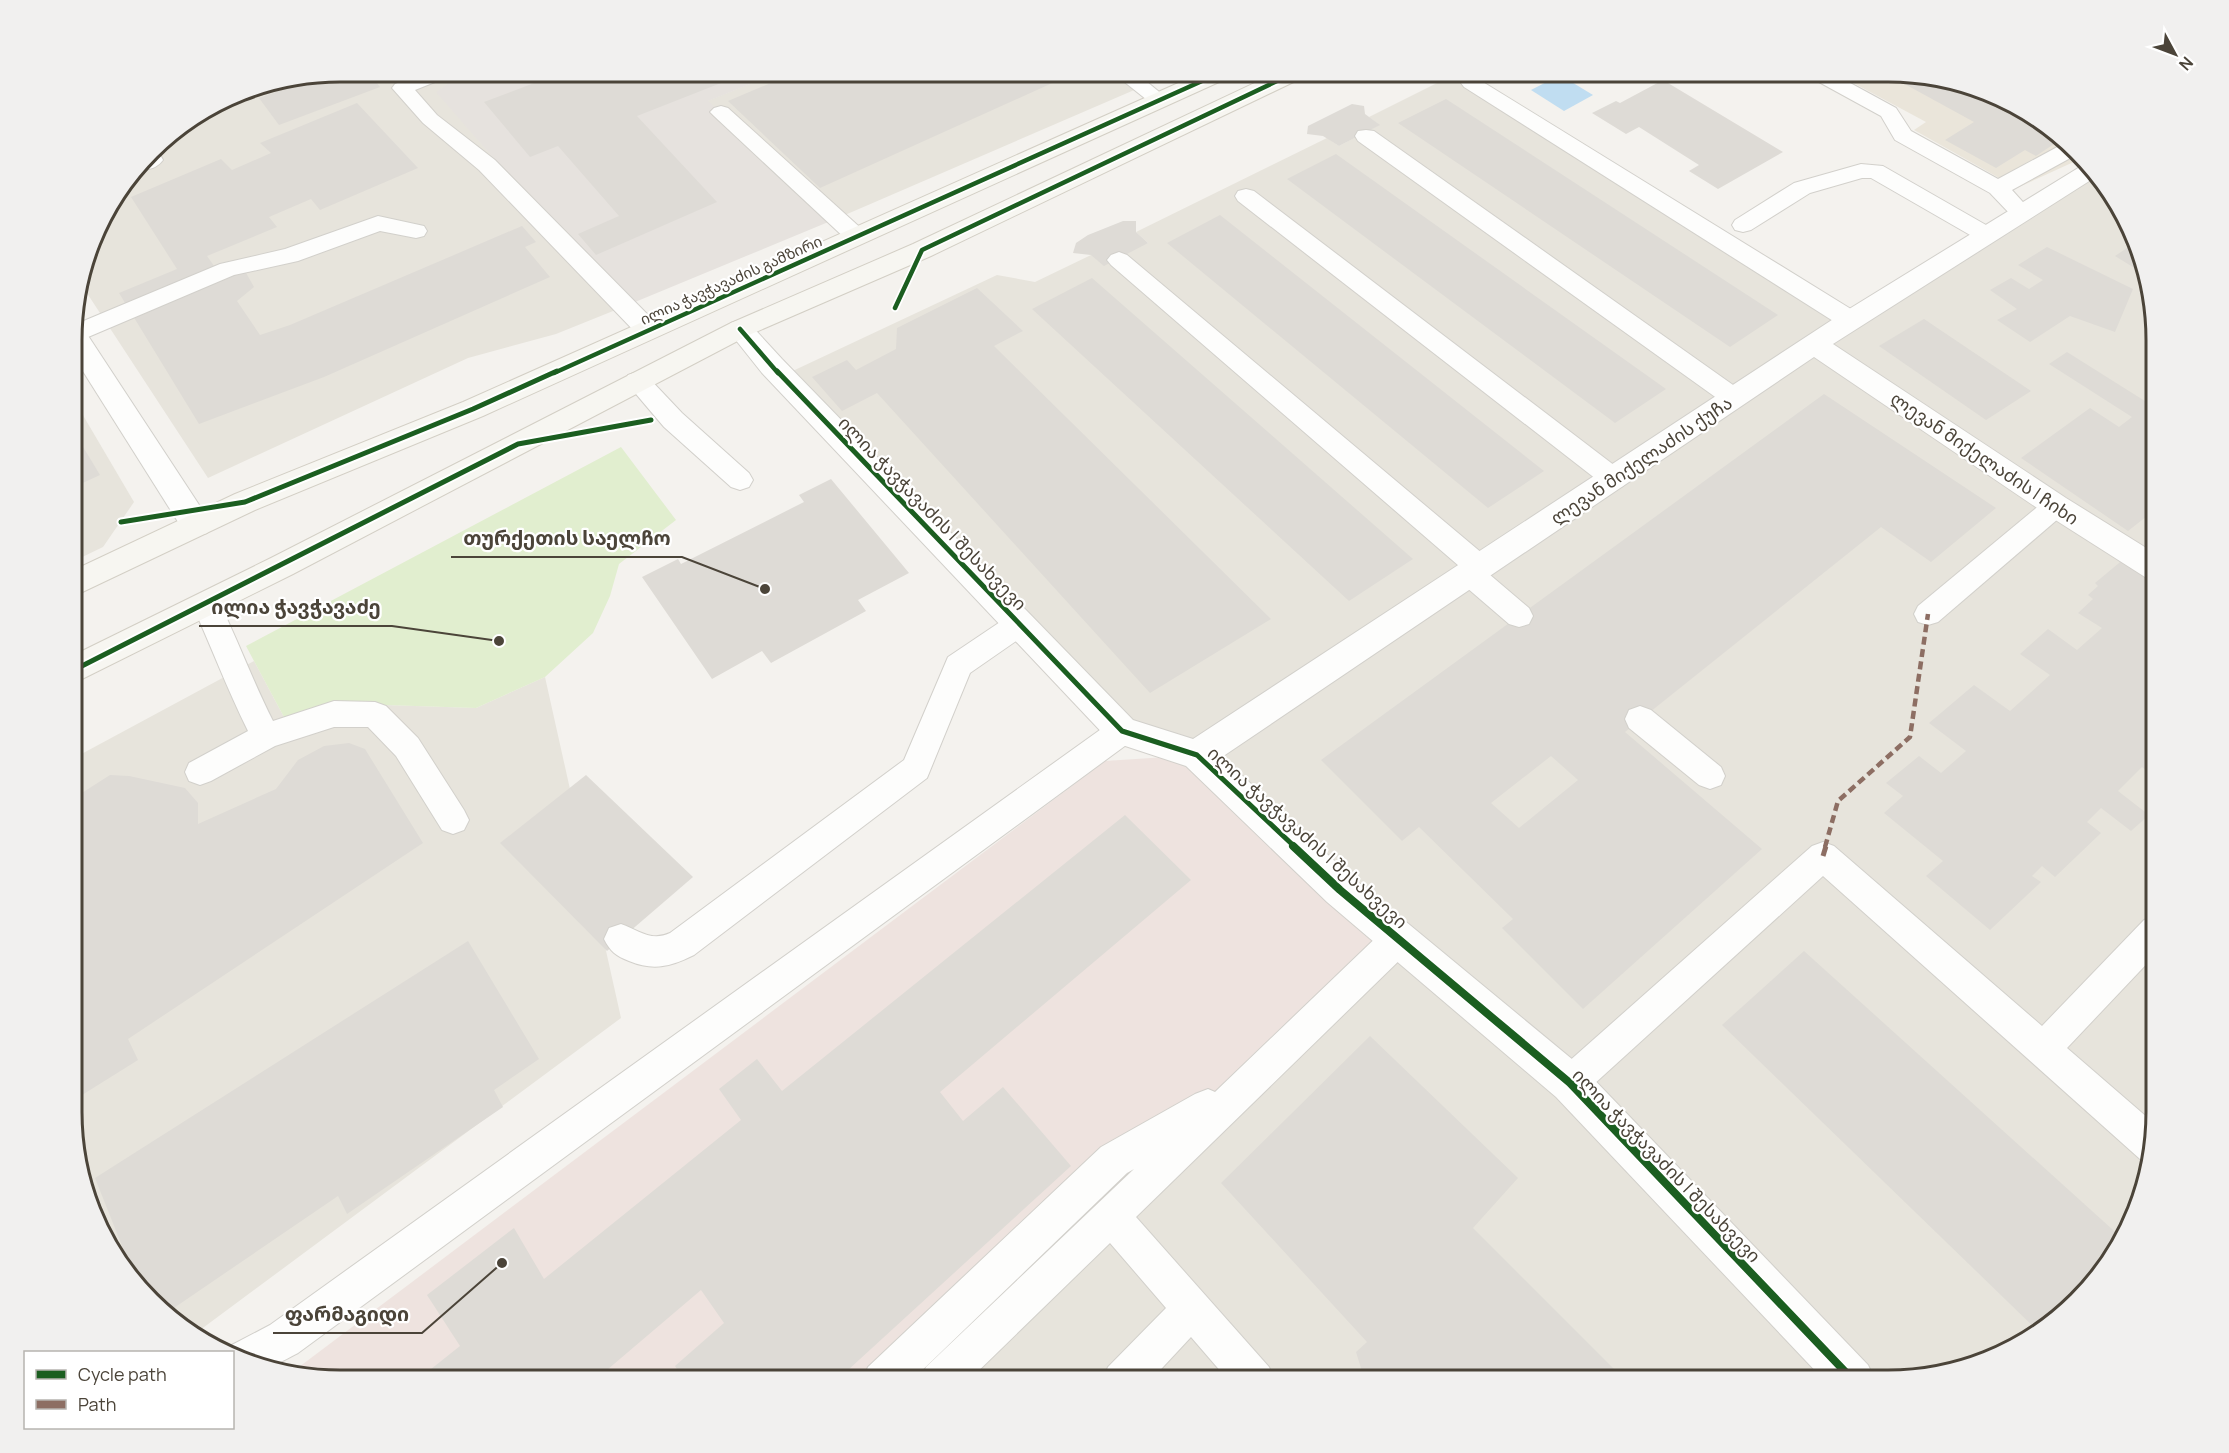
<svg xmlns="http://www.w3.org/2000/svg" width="2229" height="1453" font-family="Manrope,'Noto Sans Georgian',sans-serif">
<rect width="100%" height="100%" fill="#f4f2ee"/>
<g fill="#e7e4dc">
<polygon points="340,72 464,72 437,92 623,307 556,334 468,358 208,478 81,284 100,221 163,139 238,92"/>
<polygon points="780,72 1176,72 838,218 707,101"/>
<polygon points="1457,73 1850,320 2088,171 2121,206 2156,323 2156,1130 2143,1199 2112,1262 2023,1345 1906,1380 940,1381 1263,815 1122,731 782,376 997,275 1035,282 1091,255 1148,243 1136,232 1327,138 1339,146 1379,125 1369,117"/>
<polygon points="74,400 134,502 103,547 74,561"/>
<polygon points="254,661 285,719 354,704 476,708 545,677 621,1018 192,1336 108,1247 74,1148 74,758"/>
</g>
<polygon fill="#e6e2de" points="464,72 780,72 708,101 838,218 623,307 436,92"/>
<polygon fill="#eae5da" points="1833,72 1889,72 1975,86 2038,117 2078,160 2017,188 1914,130 1926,122"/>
<polygon fill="#eee3df" points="1197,755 1397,940 940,1381 340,1381 291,1373 1105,761"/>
<polygon fill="#e1eecf" points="621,447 676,520 619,564 610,596 593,633 545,677 476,708 354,704 285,719 246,646"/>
<polygon fill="#c0ddf1" points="1560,75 1593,95 1564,111 1531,90"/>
<g fill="#dedbd6" fill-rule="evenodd">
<polygon points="340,72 368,72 380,87 279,125 259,98 320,76"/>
<polygon points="563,72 749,72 637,116 717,202 596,255 578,234 619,216 558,146 530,157 484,102"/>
<polygon points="797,72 1048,72 1059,80 820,188 728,101"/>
<polygon points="1912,76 1975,86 2038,117 2060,140 2036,156 2025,150 1996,168 1945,140 1974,122 1901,82"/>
<polygon points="1663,80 1783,152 1718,189 1689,171 1699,165 1639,127 1626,134 1592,113 1616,101 1620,103"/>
<polygon points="1446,99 1778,315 1730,347 1398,123"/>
<polygon points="357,103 418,168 320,210 311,199 269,217 277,227 207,256 219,273 245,271 254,287 237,301 260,335 290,325 522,226 536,242 525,247 550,277 324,377 199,424 119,293 177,269 131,197 221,159 232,170 271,153 260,143"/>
<polygon points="1352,104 1364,106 1365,114 1380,125 1339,146 1323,136 1307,134 1308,126"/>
<polygon points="1336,154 1666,389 1615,423 1287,179"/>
<polygon points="1220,215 1544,471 1488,508 1167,243"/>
<polygon points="1123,221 1136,221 1136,232 1148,243 1104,266 1091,255 1073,253 1076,243 1088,235"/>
<polygon points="2133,244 2141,272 2115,256"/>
<polygon points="2047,247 2133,289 2115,332 2070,316 2030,342 1997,320 2017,309 1990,290 2011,278 2029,289 2043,280 2018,265"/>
<polygon points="1092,278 1413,559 1349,601 1032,309"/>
<polygon points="977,288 1023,331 994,346 1271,619 1150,693 877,393 842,411 812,377 847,360 856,370 896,349 897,328"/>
<polygon points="1924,319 2031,391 1986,420 1879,346"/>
<polygon points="2067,352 2156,408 2156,509 2128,531 2021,458 2090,408 2119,427 2132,417 2049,364"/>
<path d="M1824 394 1996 508 1931 562 1881 527 1625 732 1762 849 1583 1009 1502 928 1513 919 1419 827 1402 841 1321 760ZM1551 756 1578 780 1519 828 1491 803Z"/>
<polygon points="74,432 100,475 74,487"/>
<polygon points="831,479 909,573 858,600 866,611 771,663 762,651 712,679 642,577 678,559 681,564 804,502 799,495"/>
<polygon points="2125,558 2153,577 2148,580 2156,586 2156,778 2142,767 2118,791 2149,815 2131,831 2101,808 2087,822 2101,833 2055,877 2042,866 2032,876 2041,882 1990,930 1926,876 1943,861 1884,813 1903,796 1886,783 1919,756 1941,773 1966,751 1929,723 1974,685 2010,711 2050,675 2020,654 2048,629 2077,650 2102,628 2078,613 2093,599 2088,595 2098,586 2095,583"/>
<polygon points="349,743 365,749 423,843 128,1039 138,1060 74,1100 74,798 110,775 129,776 185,788 198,803 198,824 276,789 298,760 324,746"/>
<polygon points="586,775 693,877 607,951 500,843"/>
<polygon points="1125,815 1191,880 940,1092 963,1121 1003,1087 1071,1166 836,1381 685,1381 675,1366 724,1323 701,1290 594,1381 416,1381 460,1346 427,1295 514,1228 544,1279 741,1120 719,1089 757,1059 782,1091"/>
<polygon points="468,941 539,1059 494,1090 503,1107 347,1214 338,1196 168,1312 120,1260 126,1256 95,1178"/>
<polygon points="1804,951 2123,1239 2112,1262 2038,1331 1722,1025"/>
<polygon points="1370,1036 1518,1178 1473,1228 1626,1381 1365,1381 1356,1352 1367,1342 1221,1183"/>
</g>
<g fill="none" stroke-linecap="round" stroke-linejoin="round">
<g stroke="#d2d0cb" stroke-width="2">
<g id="service">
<polygon points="425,72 453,72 450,76 415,90 437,115 495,160 657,324 660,330 657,336 648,338 639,336 479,170 423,123 392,88 395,84"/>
<polygon points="1112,72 1135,72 1169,100 1166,104 1159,106 1152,104"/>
<polygon points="1805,72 1830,72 1896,108 1911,131 1998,179 2061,145 2064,145 2074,156 2012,190 2031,211 2028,216 2020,218 2012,216 1990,193 1895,140 1881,116 1808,76"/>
<polygon points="1471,77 1478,79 1859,314 1862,320 1859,326 1850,328 1841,326 1464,87 1461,83 1464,79"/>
<polygon points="721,106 728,108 864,231 867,236 864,241 856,243 848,241 714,116 710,112 714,108"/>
<polygon points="1366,130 1374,131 1743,392 1747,398 1743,404 1734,407 1725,404 1358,141 1355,136 1358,131"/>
<path d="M154 150 158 151 163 160C158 167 149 171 140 169Z"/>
<polygon points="1861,164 1883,166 1993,229 1996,234 1993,239 1985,241 1977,239 1871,178 1862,178 1810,193 1751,230 1743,232 1735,230 1732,225 1735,220 1794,183"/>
<polygon points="1246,189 1254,191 1623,472 1627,479 1623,486 1614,489 1605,486 1238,201 1235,196 1238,191"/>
<polygon points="378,216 424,226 427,231 424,236 416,238 380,231 298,261 234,275 74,343 74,325 220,264 285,249"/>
<polygon points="1119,252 1127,255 1489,559 1493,567 1489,574 1529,608 1533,616 1529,624 1519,627 1509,624 1459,581 1455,573 1459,566 1111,265 1107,260 1111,255"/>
<polygon points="637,372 646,375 682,413 749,473 753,480 749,487 740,490 731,487 664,427 625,381 628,375"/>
<polygon points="2056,496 2065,499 2069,506 2065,513 1938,622 1928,625 1918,622 1914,614 1918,606 2047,499"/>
<path d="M206 593 216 596C237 637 252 680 273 721L334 701 375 702 386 706 418 738 464 810 469 820 464 830 453 834 442 830 396 756 368 727H334L275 746 211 781 200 785 189 781 185 772 189 763 248 731C227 689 211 646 192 604L196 596Z"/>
<path d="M1019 613 1029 616 1033 624 1029 632 970 673 927 778 694 955C670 967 653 971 629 961 616 956 610 951 604 939L609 928 621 924C638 930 651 942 670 933L904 760 948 657 1009 616Z"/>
<polygon points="1640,706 1651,710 1721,767 1725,776 1721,785 1710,789 1699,785 1629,728 1625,719 1629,710"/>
<path d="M1122 718 1133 722 1137 731 1133 740 298 1353C265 1370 266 1373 232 1356V1352H226L228 1347 270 1325 1111 722Z"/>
<polygon points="1823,842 1834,846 2042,1026 2144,920 2156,916 2156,954 2067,1048 2156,1125 2150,1163 2140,1159 1823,876 1582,1095 1570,1100 1558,1095 1552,1083 1558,1071 1812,846"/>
<polygon points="1397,925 1409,929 1414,940 1409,951 1136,1217 1269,1367 1275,1381 1229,1381 1191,1337 1150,1381 1102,1381 1108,1367 1166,1308 1110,1243 968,1381 920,1381 926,1367 1134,1169 1127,1173 911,1381 862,1381 868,1367 1101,1147 1195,1094 1208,1089 1215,1092 1385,929"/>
</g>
</g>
<g stroke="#d2d0cb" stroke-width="2">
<polygon id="minor" points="2083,165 2094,178 1833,344 2066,498 2156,554 2156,581 2145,577 2046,514 1814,357 1222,757 1353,878 1584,1069 1868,1365 1875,1380 1824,1380 1556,1097 1327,902 1186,766 1110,741 762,373 727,329 731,323 740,320 749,323 782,359 1133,720 1193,739 1841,314"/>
</g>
<g stroke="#d2d0cb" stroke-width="2">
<polygon id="tertiary" points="74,326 83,328 207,517 211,525 207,533 196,536 185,533 74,357"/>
</g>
<g stroke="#d3cfc5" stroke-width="2">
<g id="secondary">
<polygon points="1203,72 1233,72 1230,77 483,416 255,510 74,596 74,570 235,494 463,402"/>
<polygon points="1278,72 1307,72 1304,77 931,256 749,335 293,574 74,683 74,655 271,558 731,323 913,244"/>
</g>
</g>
<use href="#service" fill="#fdfdfc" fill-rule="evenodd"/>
<use href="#minor" fill="#fdfdfc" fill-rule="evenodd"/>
<use href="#tertiary" fill="#fdfdfc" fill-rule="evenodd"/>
<use href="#secondary" fill="#f7f6f1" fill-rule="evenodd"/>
<polyline stroke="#8d6e63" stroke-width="4.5" stroke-dasharray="8 4.5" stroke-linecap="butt" points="1825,847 1838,801 1910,737 1928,614"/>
<polyline stroke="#8d6e63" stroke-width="5" stroke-dasharray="10 5" stroke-linecap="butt" points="1823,856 1826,846"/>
<g stroke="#fff" stroke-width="8">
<g id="cycleway-far2">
<polyline points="895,308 922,250 1296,72"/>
<polyline points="740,329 778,373"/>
<polyline points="554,373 1222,72"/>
</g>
</g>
<g stroke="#fff" stroke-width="9">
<g id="cycleway-far1">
<polyline points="777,371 1122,731 1197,755 1295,847"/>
<polyline points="121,522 245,502 473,409 557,371"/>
<polyline points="74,670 518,444 651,420"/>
</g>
</g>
<g stroke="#fff" stroke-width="11">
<polyline id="cycleway" points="1293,846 1340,890 1570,1083 1853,1380"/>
</g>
<use href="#cycleway-far2" stroke="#1b5e20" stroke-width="4.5"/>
<use href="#cycleway-far1" stroke="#1b5e20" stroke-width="5"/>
<use href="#cycleway" stroke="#1b5e20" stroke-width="8"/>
</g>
<g text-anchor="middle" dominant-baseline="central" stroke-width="4.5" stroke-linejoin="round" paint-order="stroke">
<g font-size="15" fill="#4b4439" stroke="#fff">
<text transform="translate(731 280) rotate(-24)">ილია ჭავჭავაძის გამზირი</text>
</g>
<g font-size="18" fill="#4b4439" stroke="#fff">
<text transform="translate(1985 458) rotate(34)">ლევან მიქელაძის I ჩიხი</text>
<text transform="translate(1641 460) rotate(-34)">ლევან მიქელაძის ქუჩა</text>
<text transform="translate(933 513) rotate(46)">ილია ჭავჭავაძის I შესახვევი</text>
<text transform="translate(1308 837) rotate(42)">ილია ჭავჭავაძის I შესახვევი</text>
<text transform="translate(1667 1165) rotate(46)">ილია ჭავჭავაძის I შესახვევი</text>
</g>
</g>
<path d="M0 0H2229V1453H0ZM340 82H1888A258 258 0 0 1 2146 340V1112A258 258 0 0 1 1888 1370H340A258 258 0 0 1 82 1112V340A258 258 0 0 1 340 82Z" fill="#f1f0ef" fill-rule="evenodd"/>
<path fill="none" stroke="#4b4439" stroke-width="3" d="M340 82H1888A258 258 0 0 1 2146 340V1112A258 258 0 0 1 1888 1370H340A258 258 0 0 1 82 1112V340A258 258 0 0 1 340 82Z"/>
<path fill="none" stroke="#4b4439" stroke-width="2" d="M765 589L682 557H451M499 641L392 626H199M502 1263L422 1333H273"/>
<g fill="#4b4439" stroke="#fff" stroke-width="2">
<circle cx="765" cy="589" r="6"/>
<circle cx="499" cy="641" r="6"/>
<circle cx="502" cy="1263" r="6"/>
</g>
<g font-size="20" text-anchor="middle" font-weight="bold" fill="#4b4439" stroke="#fff" stroke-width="4.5" stroke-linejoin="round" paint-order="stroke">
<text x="567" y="545">თურქეთის საელჩო</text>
<text x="296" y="614">ილია ჭავჭავაძე</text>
<text x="347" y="1321">ფარმაგიდი</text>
</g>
<rect x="24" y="1351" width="210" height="78" fill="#ffffff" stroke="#b7b4b0" stroke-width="1.5"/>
<rect x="36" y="1370" width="30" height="9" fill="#1b5e20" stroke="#b7b4b0" stroke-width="1.5"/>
<text x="78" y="1381" font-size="18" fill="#4b4439">Cycle path</text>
<rect x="36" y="1400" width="30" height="9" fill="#8d6e63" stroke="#b7b4b0" stroke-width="1.5"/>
<text x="78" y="1411" font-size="18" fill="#4b4439">Path</text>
<g transform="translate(2175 54) rotate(131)" stroke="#ffffff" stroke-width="4.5" paint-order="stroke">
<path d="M0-4.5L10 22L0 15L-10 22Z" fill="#4b4439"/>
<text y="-9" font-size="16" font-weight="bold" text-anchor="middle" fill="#4b4439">N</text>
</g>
</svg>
